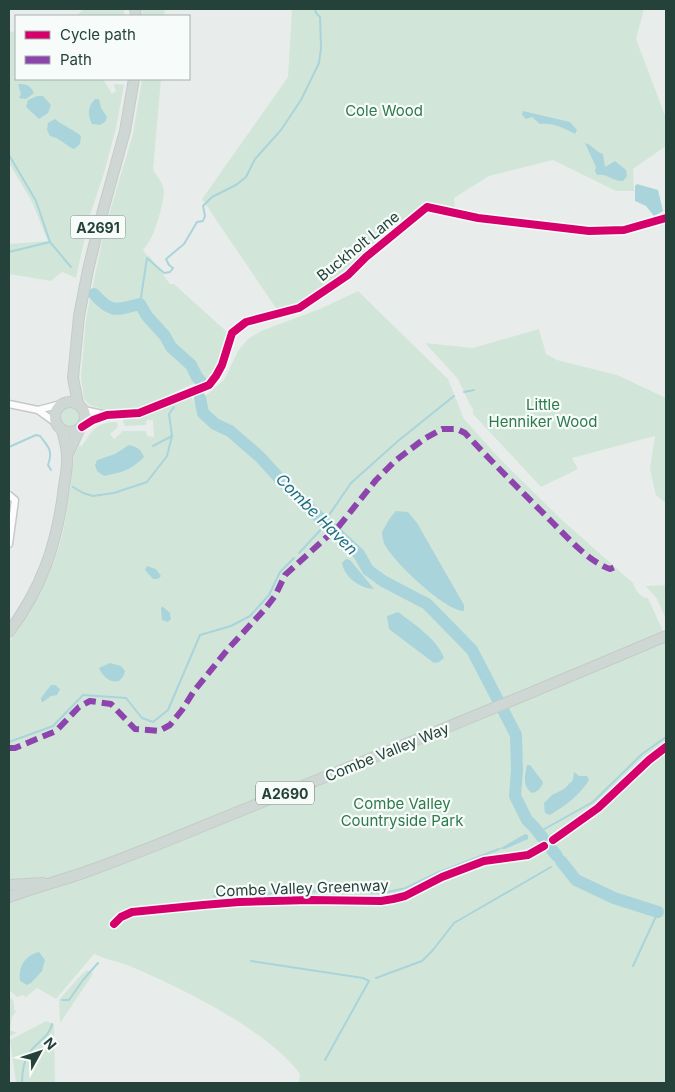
<svg xmlns="http://www.w3.org/2000/svg" width="675" height="1092" font-family="Inter,sans-serif">
<rect width="100%" height="100%" fill="#e8edeb"/>
<g fill="#d1e6d8">
<polygon points="84,9 124,9 125,16 76,16"/>
<polygon points="142,9 165,9 164,16 143,16"/>
<polygon points="292,9 644,9 636,39 666,118 666,146 633,169 634,191 616,191 553,160 489,176 454,198 455,208 425,203 364,253 345,272 298,305 278,311 202,199 288,77"/>
<polygon points="16,31 16,79 103,79 112,94 116,91 114,86 115,84 124,85 116,128 104,173 89,218 76,278 62,272 51,281 9,274 9,244 48,241 32,202 9,163 9,32"/>
<path d="M142 79H161L153 170C157 176 163 183 164 191 164 203 153 243 143 249L146 255 149 256 170 284H174L228 333C223 352 221 369 206 383H195L138 409 105 410 90 405 84 399 81 377 86 318 105 228 133 134Z"/>
<path d="M358 291 448 379 464 419 501 460 562 520 633 583C636 591 640 597 648 598L666 638V1083H299L300 1074C268 1030 178 986 127 965 116 961 105 959 94 954L56 999 37 988 26 997 23 995 17 997 9 990V642C31 612 50 580 60 543 68 515 70 485 74 456L79 445 82 446C92 431 96 422 117 422L118 427 110 434 114 439 123 431H146L147 436 154 437 153 420H147L146 425 125 426 123 422V418L140 416 191 397 196 404 224 380 238 351 248 339 261 331 320 309Z"/>
<polygon points="539,329 546,354 557,360 617,375 666,398 666,503 656,495 650,469 655,436 572,458 578,469 541,487 473,414 473,409 470,405 458,379 425,343 473,348"/>
<circle cx="70" cy="417" r="12"/>
<polygon points="666,585 666,619 657,599 646,586"/>
<polygon points="87,970 93,974 60,1023 59,1000 78,978"/>
<path d="M9 996C13 1000 15 1002 14 1009L16 1011 12 1017 10 1030 17 1033 10 1036Z"/>
<polygon points="46,1021 54,1024 55,1083 16,1083 10,1040"/>
</g>
<g fill="#a9d4db">
<path d="M18 84C27 84 30 85 34 93L26 99 19 98 21 94Z"/>
<polygon points="37,96 43,96 51,105 48,113 39,119 26,107 28,100"/>
<path d="M95 99H99L101 108 107 117 105 122 100 125 92 124C87 115 88 106 95 99Z"/>
<path d="M523 111 570 122 577 130 575 134C563 128 554 123 540 124L532 117 526 119 522 115Z"/>
<path d="M55 119C63 126 73 129 81 136L80 144 74 149C65 145 60 138 50 136L47 130 48 123Z"/>
<path d="M585 143C591 144 596 152 603 154L605 167 615 161 626 170 627 176 623 181C611 181 608 173 597 175L595 171 596 167Z"/>
<polygon points="637,184 658,190 663,211 654,216 646,206 635,201 635,186"/>
<path d="M129 445C137 447 141 449 144 457 130 471 122 472 104 476L97 471 95 465 97 460 115 454Z"/>
<path d="M396 511 408 512 417 523 464 605V611C446 612 391 560 384 543 383 540 382 535 382 532L390 518Z"/>
<path d="M346 559 350 560 374 589C361 589 344 577 342 563Z"/>
<polygon points="147,566 156,569 161,576 158,579 153,579 145,570"/>
<polygon points="162,606 170,613 171,619 168,622 162,620 161,609"/>
<path d="M398 612C414 624 437 639 444 658L439 662 434 663 389 629 387 616Z"/>
<path d="M110 663 121 666 125 671C121 689 104 681 99 668Z"/>
<polygon points="51,685 55,685 60,689 57,695 51,696 43,702 41,701 41,698"/>
<path d="M527 765H530L543 782C542 788 537 792 532 793 522 786 525 776 527 765Z"/>
<path d="M574 772 579 776H587L589 780C580 795 565 806 550 815L545 813 544 803 552 795 564 789 573 780Z"/>
<polygon points="525,834 528,835 528,839 505,849 499,849"/>
<path d="M39 952 45 960 42 971 31 983 27 985 20 981C18 967 24 956 39 952Z"/>
</g>
<g fill="none" stroke-linecap="round" stroke-linejoin="round">
<g stroke="#a9d4db" stroke-width="2">
<polyline points="9,155 36,201 50,242 71,267"/>
<polyline points="9,252 50,242"/>
<polyline points="140,304 147,258 164,273 170,272 173,268 169,265 166,259 184,244 197,222 203,221 205,216 203,206 212,197 236,185 246,177 255,159 281,130 301,100 319,63 321,48 320,17 316,13 315,9"/>
<polyline points="464,392 474,390"/>
<polyline points="153,446 172,436"/>
<path d="M9 447 36 435 40 436C49 448 53 450 48 465L51 470"/>
<polyline points="73,487 83,493 93,496 114,493 147,482 167,456 172,436 169,414 174,407"/>
<polyline points="325,521 351,483 398,441 454,396"/>
<polyline points="299,553 327,523"/>
<polyline points="9,742 53,726 83,695 126,698 142,718 153,722 168,710 200,635 231,626 250,616 269,595 280,572 294,558"/>
<polyline points="539,832 593,802 642,754 666,737"/>
<polyline points="214,896 321,891 383,893 406,888 437,873 499,849"/>
<polyline points="251,961 363,978 369,981 325,1060"/>
<polyline points="633,966 658,912"/>
<polyline points="376,978 422,961 433,950 454,923 551,867"/>
<polyline points="62,1000 69,1000 83,980 98,963"/>
<path d="M22 1083C22 1072 23 1061 30 1052 37 1042 50 1036 52 1024"/>
</g>
<g stroke="#a9d4db" stroke-width="12">
<path d="M94 294C112 314 116 310 140 304L147 316 165 336 171 347 191 365 197 377 203 384"/>
<polyline points="200,398 203,413 215,424 230,431 260,457 291,491 359,554 368,570 383,581 427,604 472,650 516,735 517,770 515,796 527,820 535,828 557,856"/>
<polyline points="561,861 576,880 614,898 658,912"/>
</g>
<g stroke="#c5cac8" stroke-width="9">
<g id="minor">
<polyline points="9,404 38,410 56,423"/>
<polyline points="38,410 61,404"/>
<polyline points="84,410 107,415"/>
<polyline points="82,427 93,420 107,415 139,413 209,385 216,376 222,365 232,333 246,322 299,308 348,275 366,257 427,207 478,218 589,231 624,230 666,218"/>
<polyline points="9,495 15,500 9,544"/>
</g>
</g>
<g stroke="#c3ccc9" stroke-width="12">
<g id="primary">
<polyline points="135,9 136,16"/>
<circle cx="70" cy="417" r="15"/>
<polyline points="78,403 73,378 79,316 88,270 99,225 125,131 134,79"/>
<polyline points="67,456 79,430"/>
<path d="M9 632C41 589 56 547 63 494 64 482 68 469 67 456 67 448 64 438 62 430"/>
<polyline points="9,885 43,883"/>
<path d="M9 897C36 887 64 880 91 870 148 850 204 825 260 803 396 749 531 693 666 636"/>
</g>
</g>
<use href="#minor" stroke="#fcfcfc" stroke-width="6"/>
<use href="#primary" stroke="#cfd7d5" stroke-width="10"/>
<path stroke="#8e44ad" stroke-width="6" stroke-dasharray="12 6" stroke-linecap="butt" d="M9 748H15L56 731 79 707 90 701 111 704 135 729 159 731 170 725 182 710 194 691 228 649 265 609 275 596 285 575 339 526 376 480 395 461 424 439 442 429H457L465 433C493 463 522 492 551 521 568 538 588 561 610 569L617 566"/>
<g stroke="#f7fbf9" stroke-width="11">
<g id="cycleway">
<polyline points="82,427 93,420 107,415 139,413 209,385 216,376 222,365 232,333 246,322 299,308 348,275 366,257 427,207 478,218 589,231 624,230 666,218"/>
<polyline points="553,840 598,808 649,760 666,747"/>
<polyline points="114,924 121,917 132,912 203,905 239,902 310,900 381,901 393,899 405,896 442,877 484,861 528,855 544,846"/>
</g>
</g>
<use href="#cycleway" stroke="#d6006c" stroke-width="8"/>
</g>
<g text-anchor="middle" dominant-baseline="central" stroke-width="4.5" stroke-linejoin="round" paint-order="stroke">
<g fill="#f7fbf9" stroke="#637a73" stroke-width="1">
<rect x="70.5" y="215.5" width="55" height="23" rx="4"/>
<rect x="256" y="781.5" width="58" height="23" rx="4"/>
</g>
<g font-size="14" font-weight="bold" fill="#24423a">
<text x="98" y="227">A2691</text>
<text x="285" y="793">A2690</text>
</g>
<g font-size="15" fill="#2d7a4b" stroke="#f7fbf9">
<text x="384" y="110">Cole Wood</text>
<text x="543" y="404">Little<tspan x="543" dy="17">Henniker Wood</tspan></text>
<text x="402" y="803">Combe Valley<tspan x="402" dy="17">Countryside Park</tspan></text>
</g>
<g font-size="15" fill="#24423a" stroke="#f7fbf9">
<text transform="translate(358 246) rotate(-39)">Buckholt Lane</text>
<text transform="translate(387 752) rotate(-22)">Combe Valley Way</text>
<text transform="translate(302 888) rotate(-2)">Combe Valley Greenway</text>
</g>
<g font-size="16" font-style="italic" fill="#1c6f80" stroke="#f7fbf9">
<text transform="translate(317 514) rotate(45)">Combe Haven</text>
</g>
</g>
<rect width="675" height="1092" fill="none" stroke="#24423a" stroke-width="20"/>
<rect x="15" y="15" width="175" height="65" fill="#f7fbf9" stroke="#a3b1ad"/>
<rect x="25" y="31" width="25" height="8" fill="#d6006c" stroke="#a3b1ad"/>
<text x="60" y="40" font-size="15" fill="#24423a">Cycle path</text>
<rect x="25" y="56" width="25" height="8" fill="#8e44ad" stroke="#a3b1ad"/>
<text x="60" y="65" font-size="15" fill="#24423a">Path</text>
<g transform="translate(40 1052) rotate(50)" stroke="#f7fbf9" stroke-width="4" paint-order="stroke">
<path d="M0-4L9 19L0 12L-9 19Z" fill="#24423a"/>
<text y="-8" font-size="14" font-weight="bold" text-anchor="middle" fill="#24423a">N</text>
</g>
</svg>
